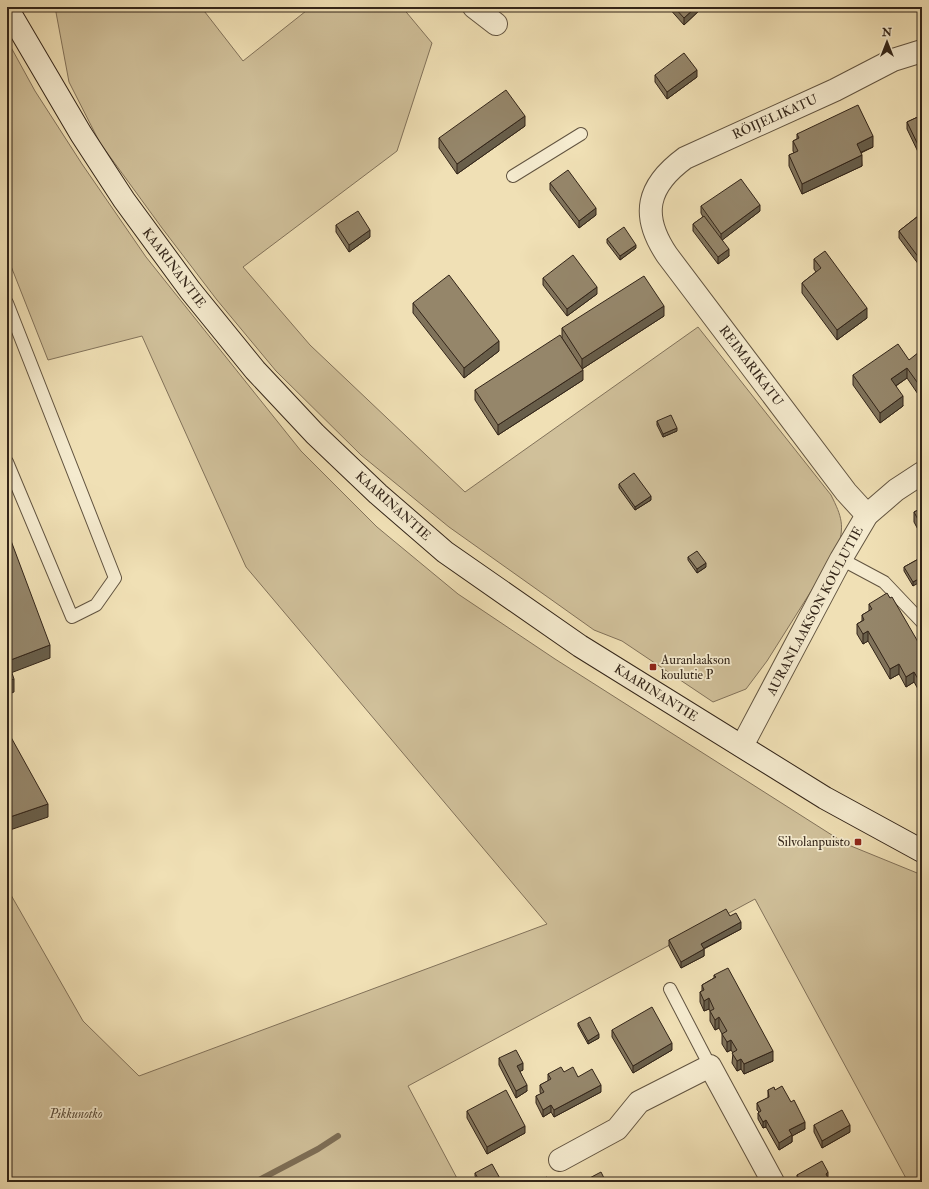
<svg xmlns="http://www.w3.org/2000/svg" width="929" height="1189" font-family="'IM FELL Double Pica',serif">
<rect width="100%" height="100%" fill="#f0e0b5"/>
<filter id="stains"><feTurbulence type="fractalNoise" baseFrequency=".005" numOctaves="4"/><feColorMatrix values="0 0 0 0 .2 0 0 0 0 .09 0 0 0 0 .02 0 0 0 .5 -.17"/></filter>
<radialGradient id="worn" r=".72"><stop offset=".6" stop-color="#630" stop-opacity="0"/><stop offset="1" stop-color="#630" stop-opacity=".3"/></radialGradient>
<g fill="#d0c09a" stroke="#82725a">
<path d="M55 7H201L243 61 311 7H402L432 43 397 151 243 267 310 345 465 492 698 327 831 495C842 517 845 526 837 550L767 661 746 689 713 702 622 641 594 630 449 527 361 455 276 371 217 300 162 228 100 143 69 82Z"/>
<polygon points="7,40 35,91 82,164 146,257 301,451 377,527 458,594 555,659 846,844 922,875 922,1182 908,1182 755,899 408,1086 459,1182 7,1182 7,888 83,1021 139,1076 547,924 246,567 142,336 48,360 7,256"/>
</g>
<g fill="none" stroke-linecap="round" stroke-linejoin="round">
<polyline stroke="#7e6f57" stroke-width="6" points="255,1182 318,1149 338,1136"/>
<g stroke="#625440" stroke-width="14">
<g id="service">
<polyline points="513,176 581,134"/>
<polyline points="7,303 115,578 96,605 72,617 7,462"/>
<polyline points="841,559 884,582 922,622"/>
<polyline points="670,989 710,1066"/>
</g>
</g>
<g stroke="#625440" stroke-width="24">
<g id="minor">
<polyline points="474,7 496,24"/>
<path d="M867 515 846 492 667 255C640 215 647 186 685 158L835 90 893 60 922 51"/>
<polyline points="560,1160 617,1129 639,1102 710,1066 773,1182"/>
</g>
</g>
<g stroke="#625440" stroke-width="24">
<polyline id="tertiary" points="742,746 841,559 867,515 896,490 922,473"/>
</g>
<g stroke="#332519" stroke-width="24">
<polyline id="secondary" points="7,8 81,134 124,200 190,290 255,370 315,434 378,494 445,552 580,646 825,798 922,851"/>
</g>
<use href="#service" stroke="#f5ebcf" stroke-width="12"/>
<use href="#minor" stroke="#f5ebcf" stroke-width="22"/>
<use href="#tertiary" stroke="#f5ebcf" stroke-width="22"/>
<use href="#secondary" stroke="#f5ebcf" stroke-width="22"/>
</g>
<g fill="#80735b" stroke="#332519">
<polygon points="668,7 703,7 684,25"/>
<polygon points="655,75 697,77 667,99 655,82"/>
<polygon points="922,115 921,158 907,129 907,122"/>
<polygon points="525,126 457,174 439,148 439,138"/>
<polygon points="797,134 873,147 861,153 862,166 802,194 789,166 789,155 794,153 793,151 793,141 797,139"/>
<polygon points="550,183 596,215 579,228 550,190"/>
<polygon points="701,206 760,211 722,240 729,256 718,264 693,231 693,224 703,217 701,213"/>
<polygon points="922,213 922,269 899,238 899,231"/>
<polygon points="336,225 370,237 349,252 336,232"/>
<polygon points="607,239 636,248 620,260 607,243"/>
<polygon points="814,259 867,318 837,340 802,293 802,283 816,272 814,269"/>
<polygon points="543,278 597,294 567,316 543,285"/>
<polygon points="413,303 499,351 464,378 413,313"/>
<polygon points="664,316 582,369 562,338 562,328"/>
<polygon points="922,357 922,400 907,378 896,386 903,406 880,423 853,385 853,375 909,360"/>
<polygon points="583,380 498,435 475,400 475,390"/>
<polygon points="657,421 677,431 663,437 657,425"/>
<polygon points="619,484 651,500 635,510 619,488"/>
<polygon points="922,508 922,537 914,522 914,512"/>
<polygon points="688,557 706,567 697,573 688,560"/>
<polygon points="922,557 913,586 904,571 904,567"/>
<polygon points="869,604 921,647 922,647 922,696 914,682 906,687 899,674 890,679 868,641 863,644 857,634 857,624 862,621 862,615 869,611"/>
<polygon points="730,916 741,929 704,949 704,956 681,968 669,946 669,940"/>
<polygon points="714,975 773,1061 744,1074 741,1069 737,1071 732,1063 733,1053 731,1050 727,1052 722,1044 722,1034 719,1028 715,1030 710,1021 710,1011 709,1009 704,1011 700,1002 700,992 702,991 702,985 714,978"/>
<polygon points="578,1023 599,1038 588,1044 578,1026"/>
<polygon points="612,1030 672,1050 633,1073 612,1037"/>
<polygon points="499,1058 523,1070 520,1071 527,1091 516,1098 499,1065"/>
<polygon points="564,1072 578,1077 601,1092 554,1117 551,1112 543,1117 536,1103 536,1096 541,1094 540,1092 540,1085 548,1081 548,1074"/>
<polygon points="768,1090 775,1090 805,1129 792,1136 792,1142 779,1150 766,1127 763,1128 758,1119 758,1113 759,1112 757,1110 757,1103 768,1098"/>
<polygon points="467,1111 525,1133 487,1154 467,1118"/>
<polygon points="814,1125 850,1132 822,1148 814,1132"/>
<polygon points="475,1173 502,1182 478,1182 475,1176"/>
<polygon points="797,1175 828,1179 830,1182 797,1182"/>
</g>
<g fill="#685e4a" stroke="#332519">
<polygon points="696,7 703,7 684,25 684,18"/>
<polygon points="697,70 697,77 667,99 667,92"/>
<polygon points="525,116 525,126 457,174 457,164"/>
<polygon points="873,136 873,147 857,154 857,144"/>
<polygon points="862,155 862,166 802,194 802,184"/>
<polygon points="760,205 760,211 721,241 721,234"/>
<polygon points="596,208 596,215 579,228 579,221"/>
<polygon points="370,230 370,237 349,252 349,245"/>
<polygon points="636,245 636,248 620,260 620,256"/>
<polygon points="729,249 729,256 718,264 718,257"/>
<polygon points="597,287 597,294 567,316 567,309"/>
<polygon points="664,306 664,316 582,369 582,359"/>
<polygon points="867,308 867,318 837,340 837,330"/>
<polygon points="499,341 499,351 464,378 464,368"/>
<polygon points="907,368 907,378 891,389 891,379"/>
<polygon points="583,370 583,380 498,435 498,425"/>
<polygon points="903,396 903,406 880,423 880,413"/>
<polygon points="677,428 677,431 663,437 663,434"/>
<polygon points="651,496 651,500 635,510 635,507"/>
<polygon points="706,563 706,567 697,573 697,569"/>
<polygon points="922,577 922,581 913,586 913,582"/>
<polygon points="868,631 868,641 863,644 863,634"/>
<polygon points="50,645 50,658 8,674 8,661"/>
<polygon points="899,664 899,674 890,679 890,669"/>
<polygon points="914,672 914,682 906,687 906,677"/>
<polygon points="14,679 14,692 7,695 7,681"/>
<polygon points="48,804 48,817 7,831 7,818"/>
<polygon points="741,922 741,929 701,950 701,944"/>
<polygon points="704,949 704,956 681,968 681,962"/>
<polygon points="709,998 709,1009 704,1011 704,1001"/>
<polygon points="719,1017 719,1028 715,1030 715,1020"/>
<polygon points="599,1034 599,1038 588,1044 588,1041"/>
<polygon points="731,1040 731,1050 727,1052 727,1042"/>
<polygon points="672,1043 672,1050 633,1073 633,1066"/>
<polygon points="773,1051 773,1061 744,1074 744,1064"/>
<polygon points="741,1059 741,1069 737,1071 737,1061"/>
<polygon points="523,1063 523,1070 517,1073 517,1066"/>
<polygon points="527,1085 527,1091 516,1098 516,1091"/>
<polygon points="601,1085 601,1092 554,1117 554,1110"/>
<polygon points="551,1105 551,1112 543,1117 543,1110"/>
<polygon points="766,1120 766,1127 763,1128 763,1122"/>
<polygon points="805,1122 805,1129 792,1136 792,1142 779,1150 779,1143 789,1130"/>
<polygon points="850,1125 850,1132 822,1148 822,1141"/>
<polygon points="525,1126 525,1133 487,1154 487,1147"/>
<polygon points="828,1172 828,1179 826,1174"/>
</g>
<g fill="#95866a" stroke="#332519">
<polygon points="674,7 696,7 684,18"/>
<polygon points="684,53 697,70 667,92 655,75"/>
<polygon points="506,90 525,116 457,164 439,138"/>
<polygon points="858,105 873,136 857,144 862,155 802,184 789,155 798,151 793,141 799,138 797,134"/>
<polygon points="922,115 922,151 921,151 907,122"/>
<polygon points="568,170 596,208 579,221 550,183"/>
<polygon points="741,179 760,205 721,234 701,206"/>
<polygon points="358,211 370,230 349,245 336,225"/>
<polygon points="922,213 922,262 899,231"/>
<polygon points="704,216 729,249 718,257 693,224"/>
<polygon points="624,227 636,245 620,256 607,239"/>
<polygon points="825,251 867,308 837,330 802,283 821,268 814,259"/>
<polygon points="573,255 597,287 567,309 543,278"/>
<polygon points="449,275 499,341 464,368 413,303"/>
<polygon points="644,276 664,306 582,359 562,328"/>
<polygon points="560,335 583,370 498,425 475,390"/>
<polygon points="898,344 909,360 919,352 922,357 922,389 907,368 891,379 903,396 880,413 853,375"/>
<polygon points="671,415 677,428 663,434 657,421"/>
<polygon points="634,473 651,496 635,507 619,484"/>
<polygon points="922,508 922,527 914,512"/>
<polygon points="7,530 50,645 8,661 14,679 7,681"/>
<polygon points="697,551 706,563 697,569 688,557"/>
<polygon points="922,557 922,577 913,582 904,567"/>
<polygon points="887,593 890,598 892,597 921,647 922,647 922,686 914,672 906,677 899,664 890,669 868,631 863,634 857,624 864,620 862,615 872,609 869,604"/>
<polygon points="7,730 48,804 7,818"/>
<polygon points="726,909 730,916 736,913 741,922 701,944 704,949 681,962 669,940"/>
<polygon points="728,968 773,1051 744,1064 741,1059 737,1061 732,1053 737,1050 731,1040 727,1042 722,1034 727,1031 719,1017 715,1020 710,1011 714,1009 709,998 704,1001 700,992 704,990 702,985 716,977 714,975"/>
<polygon points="652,1007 672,1043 633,1066 612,1030"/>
<polygon points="590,1017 599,1034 588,1041 578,1023"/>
<polygon points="516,1050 523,1063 517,1066 527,1085 516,1091 499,1058"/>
<polygon points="561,1067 564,1072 573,1067 578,1077 592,1069 601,1085 554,1110 551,1105 543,1110 536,1096 544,1092 540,1085 551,1079 548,1074"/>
<polygon points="782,1086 791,1102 794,1100 805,1122 789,1130 792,1135 779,1143 766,1120 763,1122 758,1113 761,1111 757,1103 769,1097 768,1090 774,1087 775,1090"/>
<polygon points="506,1090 525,1126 487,1147 467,1111"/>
<polygon points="842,1110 850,1125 822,1141 814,1125"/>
<polygon points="822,1161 828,1172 826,1174 830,1182 801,1182 797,1175"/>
<polygon points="492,1164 502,1182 480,1182 475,1173"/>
<polygon points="601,1172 606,1182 582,1182"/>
<polygon points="547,1177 550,1182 537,1182"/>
<polygon points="750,1179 751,1182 745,1182"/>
</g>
<g fill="#8f2418" stroke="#f5ebcf" stroke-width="1.5">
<rect x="649" y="663" width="8" height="8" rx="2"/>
<rect x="854" y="838" width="8" height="8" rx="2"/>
</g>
<g text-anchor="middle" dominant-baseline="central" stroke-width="3.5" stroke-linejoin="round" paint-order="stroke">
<g font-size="13" fill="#332519" stroke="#f5ebcf">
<text transform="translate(775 117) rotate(-24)">RÖIJELIKATU</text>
<text transform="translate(174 268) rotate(53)">KAARINANTIE</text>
<text transform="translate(751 366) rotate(53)">REIMARIKATU</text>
<text transform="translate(393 506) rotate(42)">KAARINANTIE</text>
<text transform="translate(815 611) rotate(-62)">AURANLAAKSON KOULUTIE</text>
<text transform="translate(656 693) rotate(32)">KAARINANTIE</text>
</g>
<g font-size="13" fill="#332519" stroke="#f5ebcf" text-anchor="start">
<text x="661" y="660">Auranlaakson<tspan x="661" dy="15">koulutie P</tspan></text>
<text x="850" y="842" text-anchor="end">Silvolanpuisto</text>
</g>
<g font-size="13" font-style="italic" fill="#5a4c39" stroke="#f5ebcf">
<text x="76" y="1114">Pikkunotko</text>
</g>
</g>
<rect width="929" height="1189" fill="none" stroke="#f0e0b5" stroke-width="24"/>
<rect x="8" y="8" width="913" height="1173" fill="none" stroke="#332519" stroke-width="2"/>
<rect x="12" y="12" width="905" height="1165" fill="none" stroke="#332519"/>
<g transform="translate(887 42)" stroke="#f5ebcf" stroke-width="3" paint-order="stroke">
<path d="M0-3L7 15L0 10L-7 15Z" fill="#332519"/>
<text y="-6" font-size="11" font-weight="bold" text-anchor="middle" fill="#332519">N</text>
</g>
<rect width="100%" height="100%" filter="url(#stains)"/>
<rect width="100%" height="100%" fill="url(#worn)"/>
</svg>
